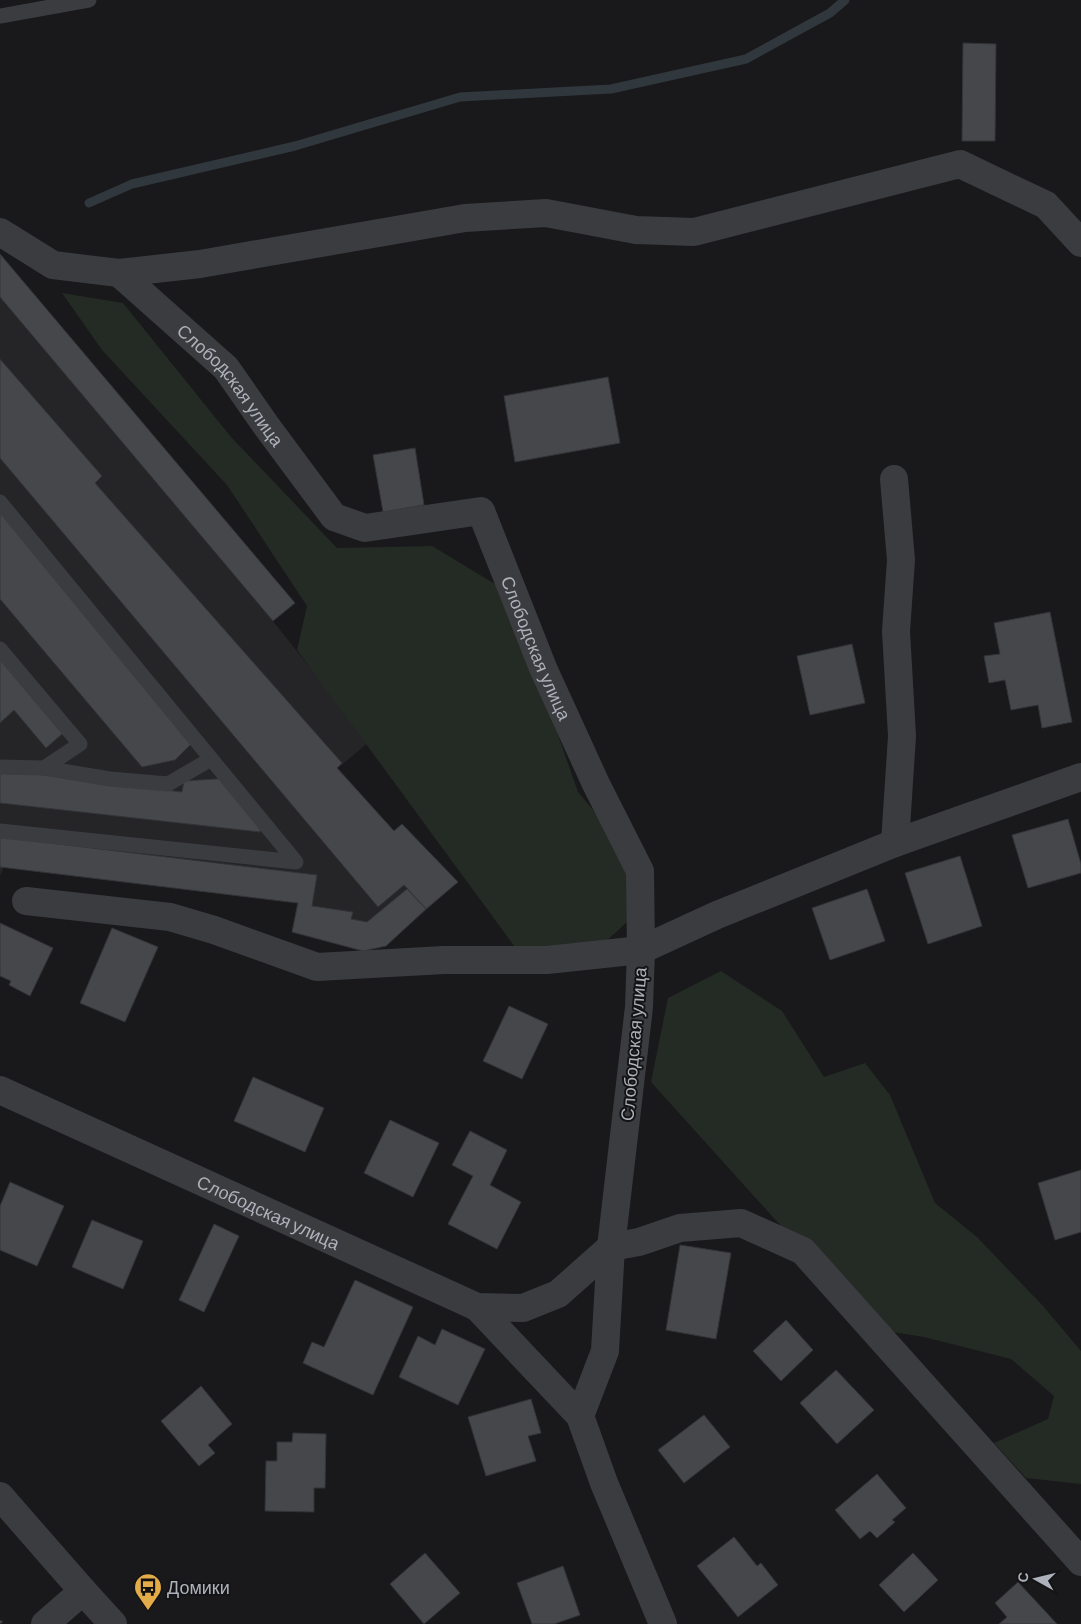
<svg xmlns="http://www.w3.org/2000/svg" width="1081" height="1624" font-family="Barlow,sans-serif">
<rect width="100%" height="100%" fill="#19191b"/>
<polygon fill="#252528" points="0,254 295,603 273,621 369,742 338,768 394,831 402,824 458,882 386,946 363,951 292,932 297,903 4,867 0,876"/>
<g fill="#232b24">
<polygon points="62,293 123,303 231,437 337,548 432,546 500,587 556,729 578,792 636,861 627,922 602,945 515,947 297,650 307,606 227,485 102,350"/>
<polygon points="721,971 782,1011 824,1077 865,1063 890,1095 935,1203 977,1237 1043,1306 1081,1351 1081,1484 1026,1478 994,1443 1048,1419 1054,1396 1011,1359 924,1337 874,1329 651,1082 668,998"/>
</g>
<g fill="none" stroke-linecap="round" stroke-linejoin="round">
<polyline stroke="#30383e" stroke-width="9" points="89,203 132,184 295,146 460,97 611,89 746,59 830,13 845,0"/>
</g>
<g fill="#46474b" stroke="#333437">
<polygon points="963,43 996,44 995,141 962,141"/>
<polygon points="0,254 295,603 273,621 0,297"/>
<polygon points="0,359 102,476 95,483 342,763 337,768 394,831 402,824 458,882 426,909 404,885 378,907 0,458"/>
<polygon points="608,377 620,443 515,462 504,396"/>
<polygon points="415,448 424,505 383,512 373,455"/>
<polygon points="0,512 194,741 175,760 142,767 0,599"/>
<polygon points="1050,612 1072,722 1042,728 1038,705 1011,710 1005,680 989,683 984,656 1000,654 994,623"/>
<polygon points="852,644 865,703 810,715 797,656"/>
<polygon points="0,647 70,727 46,748 14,710 0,723"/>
<polygon points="4,770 182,792 184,781 231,778 263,812 260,832 0,803 0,771"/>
<polygon points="1068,819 1081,864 1081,873 1028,888 1012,835"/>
<polygon points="0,837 317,875 312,906 353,912 351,919 367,922 407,889 426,909 386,946 363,951 292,932 298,903 0,867"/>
<polygon points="960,856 982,926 928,944 905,873"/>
<polygon points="867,889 885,941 830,960 812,908"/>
<polygon points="0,923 53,948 30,996 9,985 11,981 0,976"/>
<polygon points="112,928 158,947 125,1022 80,1003"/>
<polygon points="509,1006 548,1024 522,1079 483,1061"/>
<polygon points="253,1077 324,1108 305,1152 234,1121"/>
<polygon points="390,1120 439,1143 413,1197 364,1173"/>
<polygon points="470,1131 507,1150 490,1185 521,1202 497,1249 448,1224 473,1176 452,1165"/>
<polygon points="1081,1170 1081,1232 1055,1240 1038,1183"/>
<polygon points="10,1182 64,1206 37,1266 0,1250 0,1206"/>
<polygon points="92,1220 143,1241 123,1289 72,1267"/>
<polygon points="214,1224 239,1236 204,1312 179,1300"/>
<polygon points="680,1245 731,1253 716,1339 666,1330"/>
<polygon points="355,1280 413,1307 373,1395 303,1363 312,1342 324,1347"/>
<polygon points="786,1320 813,1350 781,1381 753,1351"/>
<polygon points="442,1329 485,1349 458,1405 399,1377 418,1336 435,1345"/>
<polygon points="836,1370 874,1410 837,1444 800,1403"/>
<polygon points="201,1386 232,1424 208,1445 215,1453 199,1466 161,1421"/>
<polygon points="531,1399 541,1433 528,1436 536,1461 486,1476 468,1417"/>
<polygon points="704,1415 730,1447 684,1483 658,1450"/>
<polygon points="293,1433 326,1434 325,1488 314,1488 314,1512 265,1511 266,1461 277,1461 277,1442 292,1442"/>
<polygon points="877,1474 906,1508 892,1520 895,1522 877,1538 870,1531 860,1539 835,1510"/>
<polygon points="734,1537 757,1566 761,1563 778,1585 738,1617 697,1566"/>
<polygon points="425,1553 460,1593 424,1624 390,1584"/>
<polygon points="913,1553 938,1580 904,1612 879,1585"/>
<polygon points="563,1566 580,1615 554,1624 532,1624 517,1583"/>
<polygon points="1018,1582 1057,1624 999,1624 1007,1617 995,1603"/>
</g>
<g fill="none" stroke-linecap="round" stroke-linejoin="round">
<polyline stroke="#414347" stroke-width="3" stroke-dasharray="2.5 4" stroke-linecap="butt" points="0,1621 3,1624"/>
<g stroke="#3b3c40" stroke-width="15">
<polyline points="0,16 89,0"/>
<polyline points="0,502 296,862 0,831"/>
<polyline points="0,649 80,744 44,768"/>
<polyline points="0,767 44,768 110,779 168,784 211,759"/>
</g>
<g stroke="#3b3c40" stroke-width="28">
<polyline points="0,232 53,265 119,273 200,264 465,218 546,213 636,230 694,232 960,164 1046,205 1081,243"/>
<path id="s1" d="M119 273 226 368 265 424 334 517 365 528 481 511 543 668 596 784 640 871 641 950 639 1007 611 1247 605 1351 580 1416"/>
<polyline points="894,479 901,560 896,631 902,736 895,843"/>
<polyline points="26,901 170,917 214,930 317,967 444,960 547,960 641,950 717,915 895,843 1081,777"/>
<path id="s2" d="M0 1090 477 1307 523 1308 558 1294 611 1247 639 1242 680 1228 741 1223 803 1251 1081 1562"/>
<polyline points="477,1307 580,1416 604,1483 663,1624"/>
<polyline points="45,1624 83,1591"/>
</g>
<polyline stroke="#3b3c40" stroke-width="28" points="0,1496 83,1591 113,1624"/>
</g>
<defs>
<g id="bus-pin" transform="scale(1.4375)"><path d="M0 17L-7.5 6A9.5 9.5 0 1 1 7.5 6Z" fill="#e4ac48" stroke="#141416"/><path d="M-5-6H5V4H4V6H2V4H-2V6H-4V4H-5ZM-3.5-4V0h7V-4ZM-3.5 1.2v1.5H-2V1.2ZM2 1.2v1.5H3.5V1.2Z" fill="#111"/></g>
</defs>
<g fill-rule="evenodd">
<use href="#bus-pin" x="148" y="1587"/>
</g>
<g text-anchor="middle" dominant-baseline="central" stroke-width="4" stroke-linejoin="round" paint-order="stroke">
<g font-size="18" fill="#adb1ba" stroke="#141416">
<text stroke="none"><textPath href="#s1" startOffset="159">Слободская улица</textPath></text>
<text stroke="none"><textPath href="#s1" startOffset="625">Слободская улица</textPath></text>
<text transform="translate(633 1044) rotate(-85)">Слободская улица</text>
<text stroke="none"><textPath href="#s2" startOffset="295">Слободская улица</textPath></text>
</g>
<g font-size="18" fill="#adb1ba" stroke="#141416" text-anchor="start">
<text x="167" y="1587">Домики</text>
</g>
</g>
<g transform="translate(1036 1579) rotate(278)" stroke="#141416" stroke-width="4" paint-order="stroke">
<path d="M0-4L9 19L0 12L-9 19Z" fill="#adb1ba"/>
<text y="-8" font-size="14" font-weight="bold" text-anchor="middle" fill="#adb1ba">С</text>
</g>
</svg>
